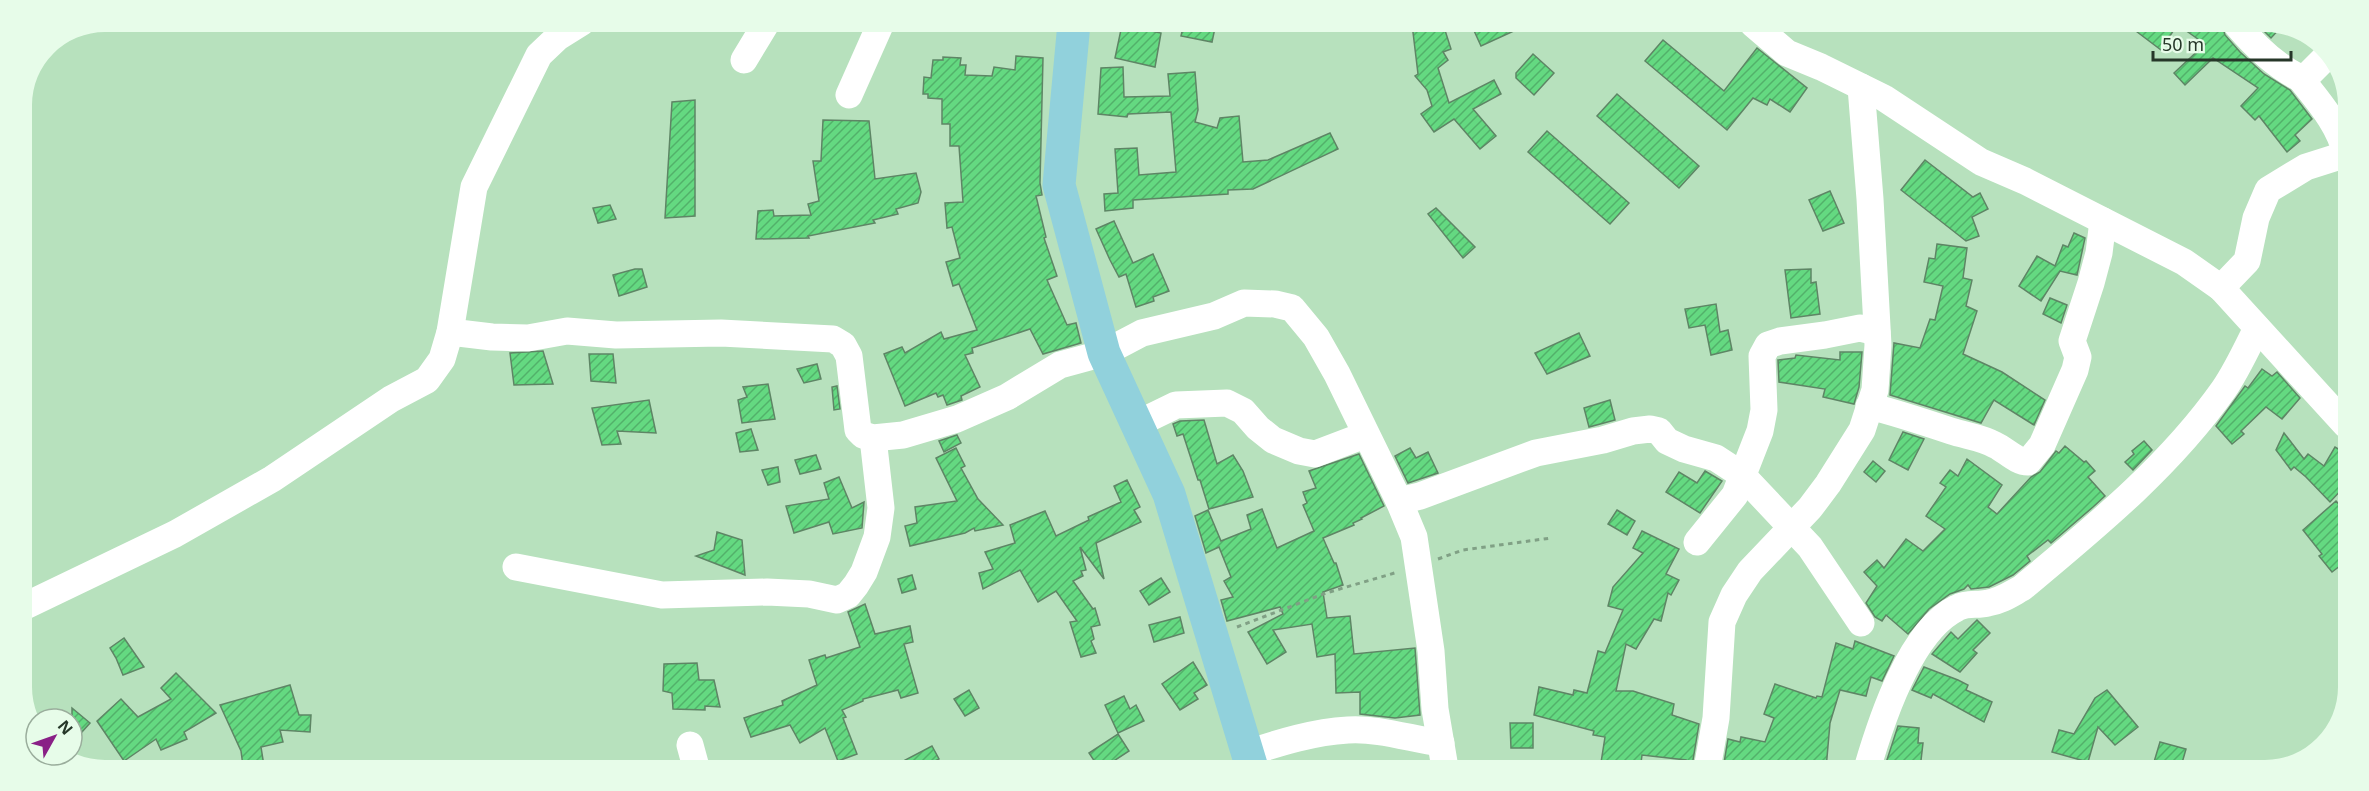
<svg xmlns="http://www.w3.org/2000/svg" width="2369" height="791" font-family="'Noto Sans',sans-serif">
<defs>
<pattern id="building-hatch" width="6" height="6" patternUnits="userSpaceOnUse" patternTransform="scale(1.5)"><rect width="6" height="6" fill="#64d981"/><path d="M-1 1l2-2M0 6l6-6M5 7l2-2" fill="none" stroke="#52b16a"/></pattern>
</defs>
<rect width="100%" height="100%" fill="#b7e1bd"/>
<g fill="url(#building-hatch)" stroke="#5e8565" stroke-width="1.5">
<polygon points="1184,23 1216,23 1212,42 1181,36"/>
<polygon points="1412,24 1443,24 1451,49 1443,52 1448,60 1438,68 1449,103 1494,80 1501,94 1473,109 1496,136 1480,149 1454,119 1434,132 1421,114 1432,106 1427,90 1415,76 1418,74"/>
<polygon points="1471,24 1529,24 1481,46"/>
<polygon points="1122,25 1161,33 1155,67 1115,58"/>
<polygon points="2128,25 2177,25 2161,50"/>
<polygon points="2178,25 2222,25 2225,35 2240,52 2264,74 2290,90 2312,119 2295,135 2300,141 2287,152 2259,116 2255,120 2241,106 2258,88 2213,58 2185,85 2174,73 2205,44"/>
<polygon points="2258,25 2283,25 2271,38"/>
<polygon points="1663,40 1724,91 1757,48 1807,88 1790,112 1770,99 1767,105 1753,98 1727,130 1645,61"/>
<polygon points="1533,54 1554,73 1534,95 1516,78 1516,73"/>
<polygon points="1016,56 1043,58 1040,183 1042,195 1036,196 1046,237 1044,238 1057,276 1047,280 1067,325 1076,323 1081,343 1043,354 1030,329 972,348 973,353 965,355 980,387 961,396 962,400 947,405 943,395 938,397 936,393 905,406 884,354 902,347 905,353 941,332 944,339 977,330 959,284 953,286 946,262 960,258 952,227 947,228 945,203 963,202 959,146 950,146 950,124 942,124 942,99 928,98 928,94 923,94 924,77 931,78 933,60 943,60 943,57 961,58 960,65 966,65 965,75 992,76 994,67 1015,70"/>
<polygon points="1123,67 1124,97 1170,96 1168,74 1195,72 1198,110 1195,122 1217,128 1220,118 1239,116 1243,162 1268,160 1330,133 1338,149 1253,189 1228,190 1228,194 1133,200 1133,208 1105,211 1104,194 1118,193 1115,149 1137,148 1139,175 1176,172 1171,112 1128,114 1127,117 1098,114 1101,68"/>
<polygon points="1617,94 1699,166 1679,188 1597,116"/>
<polygon points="695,100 695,216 665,218 672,102"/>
<polygon points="823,120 869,121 875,179 916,173 921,192 918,203 896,209 898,214 873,220 875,223 808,236 809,238 756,239 758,211 773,210 774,216 811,215 808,204 819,201 813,161 821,161"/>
<polygon points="1547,131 1629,203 1610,224 1528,152"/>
<polygon points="1925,160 1973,197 1980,193 1988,209 1972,217 1979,236 1966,241 1901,190"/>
<polygon points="1830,191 1844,223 1823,231 1809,200"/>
<polygon points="610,205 616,219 598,223 593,208"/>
<polygon points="1436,208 1475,247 1463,258 1428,214"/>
<polygon points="1114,221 1133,263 1153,254 1169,291 1153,297 1154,301 1136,307 1126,274 1119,277 1110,260 1096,229"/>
<polygon points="2074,233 2085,238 2077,275 2060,271 2041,301 2019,286 2037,256 2055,266 2063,245 2068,247"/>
<polygon points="1937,244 1967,248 1963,278 1972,280 1966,306 1977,311 1963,354 2002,372 2045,400 2034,425 1994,400 1981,423 1890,395 1894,343 1920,348 1930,319 1935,320 1943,286 1924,282 1929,258 1935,259"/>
<polygon points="635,269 642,269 647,287 619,296 613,275"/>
<polygon points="1811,269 1811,283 1816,282 1820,314 1791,318 1785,270"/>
<polygon points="2050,298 2067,305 2061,323 2043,314"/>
<polygon points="1716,304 1720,332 1728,330 1732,350 1711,355 1705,325 1689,328 1685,309"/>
<polygon points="1579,333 1590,356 1547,374 1535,353"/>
<polygon points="543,351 553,384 514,385 510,353"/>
<polygon points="1840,352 1862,352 1859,387 1854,404 1823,397 1825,389 1779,382 1778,360 1795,358 1796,355 1840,360"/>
<polygon points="589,354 613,354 616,383 591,381"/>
<polygon points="817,364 821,379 804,383 797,369"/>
<polygon points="2262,369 2272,376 2277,372 2300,398 2282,419 2266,407 2241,431 2244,434 2232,444 2216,426 2245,386 2248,388"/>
<polygon points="768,384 775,419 742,423 738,400 747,397 743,387"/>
<polygon points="837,386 840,409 834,410 832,387"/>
<polygon points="649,400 656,433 617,431 621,444 602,445 592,408"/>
<polygon points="1610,400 1615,420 1589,427 1584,408"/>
<polygon points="1204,420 1217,464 1233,455 1243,471 1253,497 1209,509 1200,480 1198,480 1183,434 1177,436 1173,424 1180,421"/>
<polygon points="751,429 758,450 740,452 736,433"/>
<polygon points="1903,432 1924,439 1908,470 1889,460"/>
<polygon points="2284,433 2304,459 2308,454 2324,466 2335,447 2345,453 2345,486 2330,502 2306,477 2294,467 2291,470 2276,450"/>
<polygon points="957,435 961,443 944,452 939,441"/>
<polygon points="2144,441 2152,450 2133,470 2125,462 2134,454 2132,451"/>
<polygon points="2065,446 2084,462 2086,461 2095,471 2088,477 2105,496 2093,507 2051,543 2048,540 2027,556 2030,561 2013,575 1989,587 1971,589 1968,585 1964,589 1950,594 1929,609 1908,634 1886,615 1882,621 1875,617 1866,603 1877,586 1864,572 1877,560 1884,568 1906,539 1923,551 1945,529 1926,516 1946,487 1940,483 1950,470 1958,476 1967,459 2002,485 1988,507 1997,514 2031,477 2040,472 2056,451 2059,453"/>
<polygon points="956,448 965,466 961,468 978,499 1003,525 975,531 974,528 965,533 910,546 905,526 917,523 915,507 957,501 936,458"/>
<polygon points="1410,448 1416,458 1428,452 1438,473 1408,483 1395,456"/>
<polygon points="1359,454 1384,506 1361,518 1362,519 1353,523 1354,525 1323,538 1334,563 1336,563 1343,585 1323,592 1327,618 1350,616 1354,654 1415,648 1420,715 1395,718 1360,714 1360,692 1336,693 1335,654 1317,657 1312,624 1273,630 1286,652 1267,664 1248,632 1283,614 1280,607 1227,621 1221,600 1233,597 1224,581 1231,577 1219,547 1206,553 1195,516 1208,510 1221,541 1251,529 1247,515 1262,509 1277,548 1314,531 1303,505 1307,503 1303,492 1316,488 1309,471"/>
<polygon points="816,455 821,469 800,474 795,460"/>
<polygon points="1873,461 1885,471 1876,482 1864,472"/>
<polygon points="778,467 780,482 768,485 762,470"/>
<polygon points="1705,471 1722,481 1700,513 1666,492 1679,472 1697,483"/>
<polygon points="839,477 852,508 864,502 862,528 833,534 829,522 794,533 786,506 829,499 824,483"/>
<polygon points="1127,480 1140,507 1134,510 1141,522 1096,543 1104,579 1080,547 1086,570 1081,571 1083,576 1073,581 1093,609 1095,608 1100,625 1091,627 1094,639 1091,641 1096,653 1081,657 1070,622 1077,621 1056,591 1038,602 1020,570 983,589 979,573 993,569 985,552 1015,543 1010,525 1045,511 1056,536 1089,520 1088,517 1121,502 1114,486"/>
<polygon points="2336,501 2345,511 2345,562 2332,572 2319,556 2322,554 2303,530"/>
<polygon points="1617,510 1635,521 1627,535 1608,524"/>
<polygon points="1642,531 1679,549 1666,574 1679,580 1671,595 1668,593 1661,621 1654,619 1636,649 1626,644 1616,691 1633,691 1674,704 1672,715 1699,724 1692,766 1685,764 1686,760 1642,755 1641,763 1627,761 1625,769 1600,769 1605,737 1593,735 1594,731 1534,715 1539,687 1573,695 1574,690 1587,693 1598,651 1605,653 1623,610 1608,606 1613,587 1643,553 1633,548"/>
<polygon points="717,532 742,540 745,575 696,556 714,550"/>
<polygon points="912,575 916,589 902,593 898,579"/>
<polygon points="1161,578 1170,592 1149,605 1140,591"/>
<polygon points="865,604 875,634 910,626 913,642 904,644 918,693 901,698 898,690 863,699 863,701 842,710 846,717 843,718 857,754 838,761 825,728 800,743 790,725 751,737 744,718 783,705 782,701 817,685 809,660 825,655 826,658 860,647 848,612"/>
<polygon points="1180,617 1184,633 1154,642 1149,625"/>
<polygon points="1977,620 1990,633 1973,650 1977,653 1960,672 1932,654 1951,632 1958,639"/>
<polygon points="124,638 144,667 123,675 116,658 110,648"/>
<polygon points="1855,641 1894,656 1882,681 1871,677 1866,696 1840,690 1830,723 1826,769 1723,769 1728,739 1740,742 1741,737 1765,742 1774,718 1764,714 1775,684 1816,698 1817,696 1822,697 1836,643 1853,649"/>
<polygon points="1193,662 1207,685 1194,693 1198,699 1180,710 1162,684"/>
<polygon points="697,663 699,680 714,680 720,707 705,706 705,710 673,709 672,693 663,691 664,664"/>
<polygon points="1924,667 1958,680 1968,685 1966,690 1992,702 1984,722 1933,694 1931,698 1912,690"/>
<polygon points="176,673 216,713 184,732 187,739 161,750 156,739 124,761 97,721 121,699 138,717 171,699 161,688"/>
<polygon points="290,685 299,715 311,715 310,732 280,730 283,742 261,747 264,766 243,766 241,751 220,705"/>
<polygon points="969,690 979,708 965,716 954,699"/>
<polygon points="2107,690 2138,727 2115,745 2098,727 2088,762 2052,752 2059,730 2074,734 2095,698"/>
<polygon points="1124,696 1130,709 1136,705 1144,721 1118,733 1105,705"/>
<polygon points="72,708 90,723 72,743"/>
<polygon points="1510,723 1533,723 1533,748 1511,748"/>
<polygon points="1898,726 1919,728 1918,743 1923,743 1920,769 1884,769"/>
<polygon points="1118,734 1129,751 1103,768 1099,768 1089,753"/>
<polygon points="2160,742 2186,749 2180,770 2154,762"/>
<polygon points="932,746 939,759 923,767 892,767"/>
</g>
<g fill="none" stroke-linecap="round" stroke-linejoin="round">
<g stroke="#80a085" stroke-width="3" stroke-dasharray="4.5 4.5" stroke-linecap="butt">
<polyline points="1438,559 1463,550 1551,538"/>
<polyline points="1237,627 1326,593 1398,572"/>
</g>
<g stroke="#fff" stroke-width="27">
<polyline points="1753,24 1787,53 1821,67 1884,98 1981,162 2025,181 2184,262 2221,288 2346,425"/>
<path d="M2237 25C2255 46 2275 66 2300 78L2309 74 2330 53"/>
<polyline points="744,60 767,22"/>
<path d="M2300 78C2318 101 2339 124 2346 154"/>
<polyline points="849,95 881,23"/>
<polyline points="2221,288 2247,261 2256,218 2268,190 2306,167 2347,154"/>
<polyline points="450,332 492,337 528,338 567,331 616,335 721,333 833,339 843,345 849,356 858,430 863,435 873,438 903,435 957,419 1007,397 1060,365 1104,353 1142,333 1214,316 1244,303 1275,304 1292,308 1316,337 1337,374 1399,501 1414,537 1431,651 1435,709 1445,768"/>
<path d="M1869 406C1897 413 1924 422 1951 431 1966 436 1981 437 1995 445 2006 450 2016 462 2028 462L2042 445 2075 370 2078 357 2072 341 2091 283 2099 253 2103 221"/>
<polyline points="1137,424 1176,405 1227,403 1243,411 1258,428 1273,440 1299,451 1315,454 1365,435"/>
<polyline points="1399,501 1420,496 1536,453 1603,440 1633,431 1650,429 1659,431 1667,441 1684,449 1716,458 1742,475 1810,547 1861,623"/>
<polyline points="1697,542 1735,495 1760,431 1764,410 1762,356 1768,345 1780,341 1825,335 1860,328 1877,332"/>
<polyline points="516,567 662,595 767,592 809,594 837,600 848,595 856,585 864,572 877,537 881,508 873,438"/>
<polyline points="21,608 175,534 272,479 391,399 427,380 442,359 450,332 474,187 539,55 558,37 582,22"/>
<polyline points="690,745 696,767"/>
<path d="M1248 753C1281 742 1314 732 1348 730 1379 728 1411 739 1441 743"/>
<polyline points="1707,769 1716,718 1722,622 1734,595 1750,571 1810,508 1828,484 1862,430 1875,390 1878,345 1870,199 1861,87"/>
<path d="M1867 769C1881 721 1910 631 1957 608 1968 602 1977 606 1988 603 2001 601 2011 594 2022 588 2095 527 2169 467 2224 389 2237 370 2247 348 2257 328"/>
</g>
<polyline stroke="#91d1dc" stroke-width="33" points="1074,23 1059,185 1104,353 1169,494 1252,768"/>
</g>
<path d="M0 0H2369V791H0ZM105 32H2265A73 73 0 0 1 2338 105V687A73 73 0 0 1 2265 760H105A73 73 0 0 1 32 687V105A73 73 0 0 1 105 32Z" fill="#e7fce9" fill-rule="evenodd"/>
<g transform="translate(54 737) rotate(50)"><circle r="28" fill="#e7fce9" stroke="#9aad9c" stroke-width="1.5"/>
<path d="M0-4.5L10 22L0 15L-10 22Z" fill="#892086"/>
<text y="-9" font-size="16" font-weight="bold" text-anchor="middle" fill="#263729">N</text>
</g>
<path d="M2153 51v9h138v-9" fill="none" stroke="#263729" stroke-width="3"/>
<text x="2162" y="51" font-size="18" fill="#263729" stroke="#e7fce9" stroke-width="4.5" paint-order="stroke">50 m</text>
</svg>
